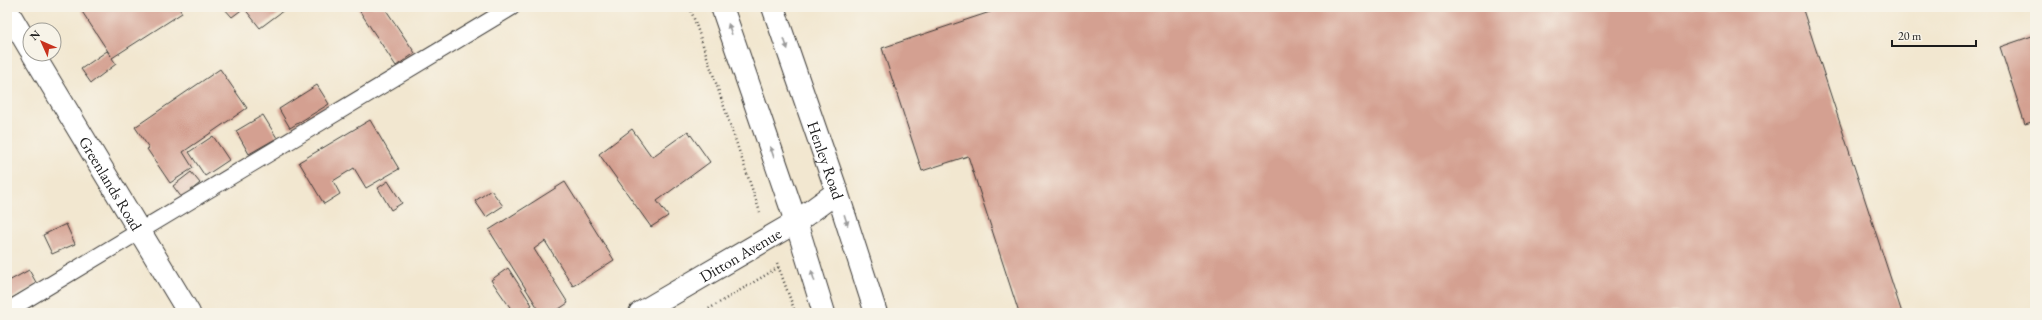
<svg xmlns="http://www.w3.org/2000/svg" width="2042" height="320" font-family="'EB Garamond',serif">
<rect width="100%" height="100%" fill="#f7f3e8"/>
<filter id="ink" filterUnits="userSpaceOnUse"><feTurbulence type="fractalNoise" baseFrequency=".025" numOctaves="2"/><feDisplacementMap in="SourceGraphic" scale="8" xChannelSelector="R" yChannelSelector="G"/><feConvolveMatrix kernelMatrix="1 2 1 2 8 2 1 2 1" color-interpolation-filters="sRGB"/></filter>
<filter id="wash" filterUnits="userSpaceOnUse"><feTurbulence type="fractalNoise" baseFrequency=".012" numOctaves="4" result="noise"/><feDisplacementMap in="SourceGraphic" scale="16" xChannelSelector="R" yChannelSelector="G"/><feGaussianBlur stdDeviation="0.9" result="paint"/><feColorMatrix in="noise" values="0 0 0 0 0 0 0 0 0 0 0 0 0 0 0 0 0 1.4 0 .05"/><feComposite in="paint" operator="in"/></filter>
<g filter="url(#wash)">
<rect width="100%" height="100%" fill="#f2e7d0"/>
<g id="blocks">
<g fill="#d4a091">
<polygon points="86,7 178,7 182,13 112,58 116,64 91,83 81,69 107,51 111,56 81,10"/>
<polygon points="223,7 288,7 260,28 244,8 232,17"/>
<polygon points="357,7 384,7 415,53 396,66"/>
<polygon points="1005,7 1802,7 1902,313 1019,313 968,156 922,171 882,48"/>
<polygon points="2035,35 2035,121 2025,124 2000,47"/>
<polygon points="220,69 247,108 183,152 193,168 170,183 147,149 149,148 135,127"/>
<polygon points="317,85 329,104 290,128 279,109"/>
<polygon points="263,115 277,138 249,154 236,131"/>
<polygon points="370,120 399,169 366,188 354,168 333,181 340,194 324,204 299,162"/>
<polygon points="632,129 652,157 688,131 710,162 657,201 668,216 651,227 599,154"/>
<polygon points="213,136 229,160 205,176 189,152"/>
<polygon points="191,172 200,183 182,198 173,186"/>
<polygon points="388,181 402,203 391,210 378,188"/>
<polygon points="565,182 614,260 573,286 545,241 534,249 568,303 553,313 541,313 489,230"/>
<polygon points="491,190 503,206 486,217 475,201"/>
<polygon points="66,224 75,244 52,254 43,235"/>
<polygon points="508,268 532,305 521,313 514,313 491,280"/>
<polygon points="29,270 37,284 7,301 7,282"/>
</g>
</g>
</g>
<g filter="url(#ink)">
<use href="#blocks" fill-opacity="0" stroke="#3c3a37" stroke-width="1"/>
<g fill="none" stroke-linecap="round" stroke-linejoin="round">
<g stroke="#3c3a37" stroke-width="18">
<polyline id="lane" points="7,311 512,7"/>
</g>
<g stroke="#3c3a37" stroke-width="24">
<g id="street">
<polyline points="7,10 30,49"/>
<path id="s1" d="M33 54 189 313"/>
<path id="s2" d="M640 313 796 222 837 192"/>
</g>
</g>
<g stroke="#3c3a37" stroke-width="24">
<g id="secondary">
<polyline points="722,7 796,222 824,313"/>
<path id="s3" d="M773 7 837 192 876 313"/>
</g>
</g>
<g stroke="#3c3a37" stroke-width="2.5" stroke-dasharray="1 3" stroke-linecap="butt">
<polyline points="690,7 760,212"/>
<polyline points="777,263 794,309"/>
<polyline points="702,313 779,267"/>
</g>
<use href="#lane" stroke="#fff" stroke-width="16"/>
<use href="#street" stroke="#fff" stroke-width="22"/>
<use href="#secondary" stroke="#fff" stroke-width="22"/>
</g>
<defs><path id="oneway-solid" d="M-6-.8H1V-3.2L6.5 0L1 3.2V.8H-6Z"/></defs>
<g fill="#999">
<use href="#oneway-solid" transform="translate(730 29) rotate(-109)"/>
<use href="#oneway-solid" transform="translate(786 44) rotate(71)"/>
<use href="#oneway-solid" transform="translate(772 152) rotate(-109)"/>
<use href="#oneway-solid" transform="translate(846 220) rotate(72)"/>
<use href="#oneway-solid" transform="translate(813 276) rotate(-107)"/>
</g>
</g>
<g text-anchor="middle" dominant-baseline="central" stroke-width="3" stroke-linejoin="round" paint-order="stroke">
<g font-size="16" fill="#1c1c1c" stroke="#f7f3e8">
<text stroke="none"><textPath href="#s3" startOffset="162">Henley Road</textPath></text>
<text stroke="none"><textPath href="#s1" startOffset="151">Greenlands Road</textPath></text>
<text stroke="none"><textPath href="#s2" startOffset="116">Ditton Avenue</textPath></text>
</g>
</g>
<rect width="2042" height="320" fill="none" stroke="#f7f3e8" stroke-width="24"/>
<g transform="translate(42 42) rotate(315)"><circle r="19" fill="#f7f3e8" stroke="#9f9d96"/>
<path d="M0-3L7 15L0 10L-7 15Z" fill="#c8321e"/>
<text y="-6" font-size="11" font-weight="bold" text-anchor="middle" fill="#1c1c1c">N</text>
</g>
<path d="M1892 40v6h84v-6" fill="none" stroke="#1c1c1c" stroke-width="2"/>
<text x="1898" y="40" font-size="12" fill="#1c1c1c" stroke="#f7f3e8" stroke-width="3" paint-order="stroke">20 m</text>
</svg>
